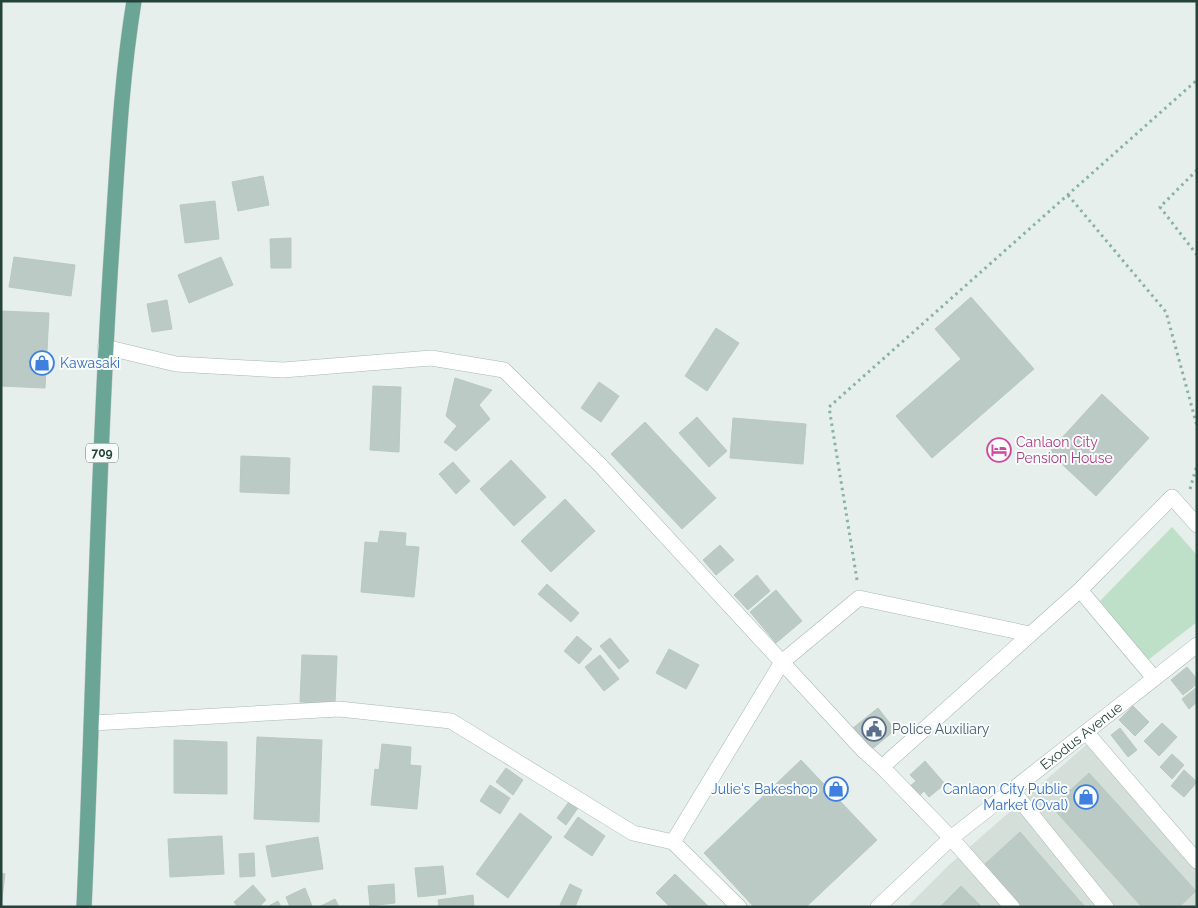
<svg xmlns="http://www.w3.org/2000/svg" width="1198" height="908" font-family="Raleway,sans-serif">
<rect width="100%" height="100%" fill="#e6efeb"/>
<polygon fill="#d4dfda" points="1094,738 1197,856 1197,907 907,907 949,865"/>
<polygon fill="#bfe0c8" points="1172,527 1197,555 1197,622 1148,660 1100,601"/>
<g fill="#bbcac4" stroke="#b8c9c2">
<polygon points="263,176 269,205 238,211 232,182"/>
<polygon points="215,201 219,239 185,243 180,205"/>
<polygon points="291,238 291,268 271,268 270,239"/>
<polygon points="14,257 75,265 71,296 9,287"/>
<polygon points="221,257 233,285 189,303 178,275"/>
<polygon points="971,297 1034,369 932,458 896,416 961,359 935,329"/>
<polygon points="167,300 172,329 152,332 147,304"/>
<polygon points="1,311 49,313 45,388 1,386"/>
<polygon points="716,328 739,343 707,391 685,376"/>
<polygon points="455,378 492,390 479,405 490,419 456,451 444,442 457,426 446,416"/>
<polygon points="599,382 619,396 601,422 581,408"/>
<polygon points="373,386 401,387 399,452 370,450"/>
<polygon points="1102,394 1149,438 1096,496 1049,452"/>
<polygon points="697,417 727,451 709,467 679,433"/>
<polygon points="733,418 806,424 803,464 730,458"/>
<polygon points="645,422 716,498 682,529 611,454"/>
<polygon points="241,456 290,458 289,494 240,492"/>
<polygon points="511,460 546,497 514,526 480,489"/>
<polygon points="453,462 470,481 456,494 439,474"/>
<polygon points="565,499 595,531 551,572 521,541"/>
<polygon points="380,531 406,533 405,546 419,547 414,597 361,592 365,542 378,543"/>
<polygon points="720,545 734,560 716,575 703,560"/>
<polygon points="757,575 770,591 748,610 734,595"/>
<polygon points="547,584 579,613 571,622 538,594"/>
<polygon points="776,590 802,621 776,643 750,612"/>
<polygon points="577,636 592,649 579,664 564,651"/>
<polygon points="610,638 629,661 619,669 600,646"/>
<polygon points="669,649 699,665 686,689 656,673"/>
<polygon points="302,655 337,656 335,704 300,702"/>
<polygon points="600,655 619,679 604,691 585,667"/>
<polygon points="1187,667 1197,679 1197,684 1183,695 1171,680"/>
<polygon points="1197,687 1197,702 1189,709 1182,699"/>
<polygon points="1133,706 1149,722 1135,736 1119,720"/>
<polygon points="878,708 895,730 871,750 853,728"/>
<polygon points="1162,723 1177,737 1159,756 1144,741"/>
<polygon points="1120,728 1137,750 1128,757 1111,735"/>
<polygon points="257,737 322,740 319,822 254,819"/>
<polygon points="174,740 227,742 227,794 174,793"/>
<polygon points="382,744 411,747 410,765 421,766 417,809 371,805 375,769 379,770"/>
<polygon points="1172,754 1184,765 1172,779 1160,767"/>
<polygon points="801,760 877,840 806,907 754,907 704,853"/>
<polygon points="925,761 945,784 929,797 924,791 918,797 909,787 916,781 910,775"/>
<polygon points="506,768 523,780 513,795 496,782"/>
<polygon points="1184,770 1197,782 1184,797 1171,786"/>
<polygon points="1089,773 1196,891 1179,907 1142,907 1052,807"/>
<polygon points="490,785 510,798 500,814 480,801"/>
<polygon points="571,799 580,805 566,825 557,818"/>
<polygon points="520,813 552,837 508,898 476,874"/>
<polygon points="578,817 605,836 592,856 564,837"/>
<polygon points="1020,832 1085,907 1023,907 985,864"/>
<polygon points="222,836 224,874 170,877 168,839"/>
<polygon points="318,837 323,869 272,877 266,846"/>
<polygon points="254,853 255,876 240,877 239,854"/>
<polygon points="443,866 446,894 418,897 415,868"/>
<polygon points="1,873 5,874 1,907"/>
<polygon points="675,874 709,907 670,907 656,893"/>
<polygon points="394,884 395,903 370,906 368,886"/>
<polygon points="570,884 582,890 575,907 563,907 560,905"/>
<polygon points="253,885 266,900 259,907 238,907 234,902"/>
<polygon points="961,886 982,907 940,907"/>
<polygon points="305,888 312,906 290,907 286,897"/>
<polygon points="473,895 474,907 439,907 438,900"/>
<polygon points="335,899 339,907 319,907"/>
<polygon points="278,901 281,907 267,907"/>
</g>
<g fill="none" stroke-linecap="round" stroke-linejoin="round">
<g stroke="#a8b8b2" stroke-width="16">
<g id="minor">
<polyline points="105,347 176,364 283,370 431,358 504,370 601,466 863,750 882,767 951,838 1012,907"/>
<polyline points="1080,590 1154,678"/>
<polyline points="93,723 339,709 451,721 633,833 673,842"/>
<polyline points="1086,732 1197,861"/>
<polyline points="882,767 1080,590 1172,497 1197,525"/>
<polyline points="1012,790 1106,907"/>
<polyline points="739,907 673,842 782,662 859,598 1030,634"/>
</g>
</g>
<g stroke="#a8b8b2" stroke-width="16">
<g id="tertiary">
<path id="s1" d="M878 907 951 838 1197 645"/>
</g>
</g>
<g stroke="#c2cac8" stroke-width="16">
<path id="primary" d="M84 907C94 691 97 475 111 260 117 173 120 87 134 1"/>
</g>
<g stroke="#86b3a5" stroke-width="3" stroke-dasharray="2.5 4" stroke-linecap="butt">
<polyline points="1197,170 1160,207 1197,255"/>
<polyline points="1068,195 1166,312 1197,426"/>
<polyline points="1190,489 1197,465"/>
<polyline points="857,580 829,407 1197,80"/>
</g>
<use href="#minor" stroke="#fff" stroke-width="15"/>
<use href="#tertiary" stroke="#fff" stroke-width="15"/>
<use href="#primary" stroke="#6aa596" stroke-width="15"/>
</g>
<defs>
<g id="shop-ring" transform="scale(1.25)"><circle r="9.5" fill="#f7fbf9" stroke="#3f7fe0" stroke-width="1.5"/><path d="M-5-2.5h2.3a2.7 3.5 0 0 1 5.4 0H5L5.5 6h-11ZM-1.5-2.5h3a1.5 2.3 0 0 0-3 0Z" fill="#3f7fe0"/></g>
<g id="hotel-ring" transform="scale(1.25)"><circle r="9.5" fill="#f7fbf9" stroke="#d1479c" stroke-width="1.5"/><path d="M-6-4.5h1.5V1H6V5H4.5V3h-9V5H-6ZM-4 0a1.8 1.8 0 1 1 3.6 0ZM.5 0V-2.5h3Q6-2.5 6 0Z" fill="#d1479c"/></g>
<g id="civic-ring" transform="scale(1.25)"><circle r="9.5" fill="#f7fbf9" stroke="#5c6f8a" stroke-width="1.5"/><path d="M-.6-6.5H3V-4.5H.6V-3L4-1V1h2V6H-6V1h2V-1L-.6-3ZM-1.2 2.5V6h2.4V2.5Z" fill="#5c6f8a"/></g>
</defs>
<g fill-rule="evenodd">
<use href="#shop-ring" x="42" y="363"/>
<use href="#hotel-ring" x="999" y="450"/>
<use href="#civic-ring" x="874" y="729"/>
<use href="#shop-ring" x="836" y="789"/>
<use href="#shop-ring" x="1086" y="797"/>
</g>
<g text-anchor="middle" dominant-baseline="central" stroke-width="4" stroke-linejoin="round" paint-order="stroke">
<rect fill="#f7fbf9" stroke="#637a73" stroke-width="1" x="86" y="443.5" width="32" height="19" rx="4"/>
<g font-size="12" font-weight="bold" fill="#24423a">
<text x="102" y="453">709</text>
</g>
<g font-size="14" fill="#366cbe" stroke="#f7fbf9" text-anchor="end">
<text x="60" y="363" text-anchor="start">Kawasaki</text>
<text x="818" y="789">Julie's Bakeshop</text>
<text x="1068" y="789">Canlaon City Public<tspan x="1068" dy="16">Market (Oval)</tspan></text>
</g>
<g font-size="14" fill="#b23c85" stroke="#f7fbf9" text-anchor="start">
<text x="1016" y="442">Canlaon City<tspan x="1016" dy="16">Pension House</tspan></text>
</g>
<g font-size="14" fill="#4e5e75" stroke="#f7fbf9" text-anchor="start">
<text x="892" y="729">Police Auxiliary</text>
</g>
<g font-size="14" fill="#24423a" stroke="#f7fbf9">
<text stroke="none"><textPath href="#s1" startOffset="266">Exodus Avenue</textPath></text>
</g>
</g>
<rect width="1198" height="908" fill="none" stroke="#24423a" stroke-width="5"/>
</svg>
